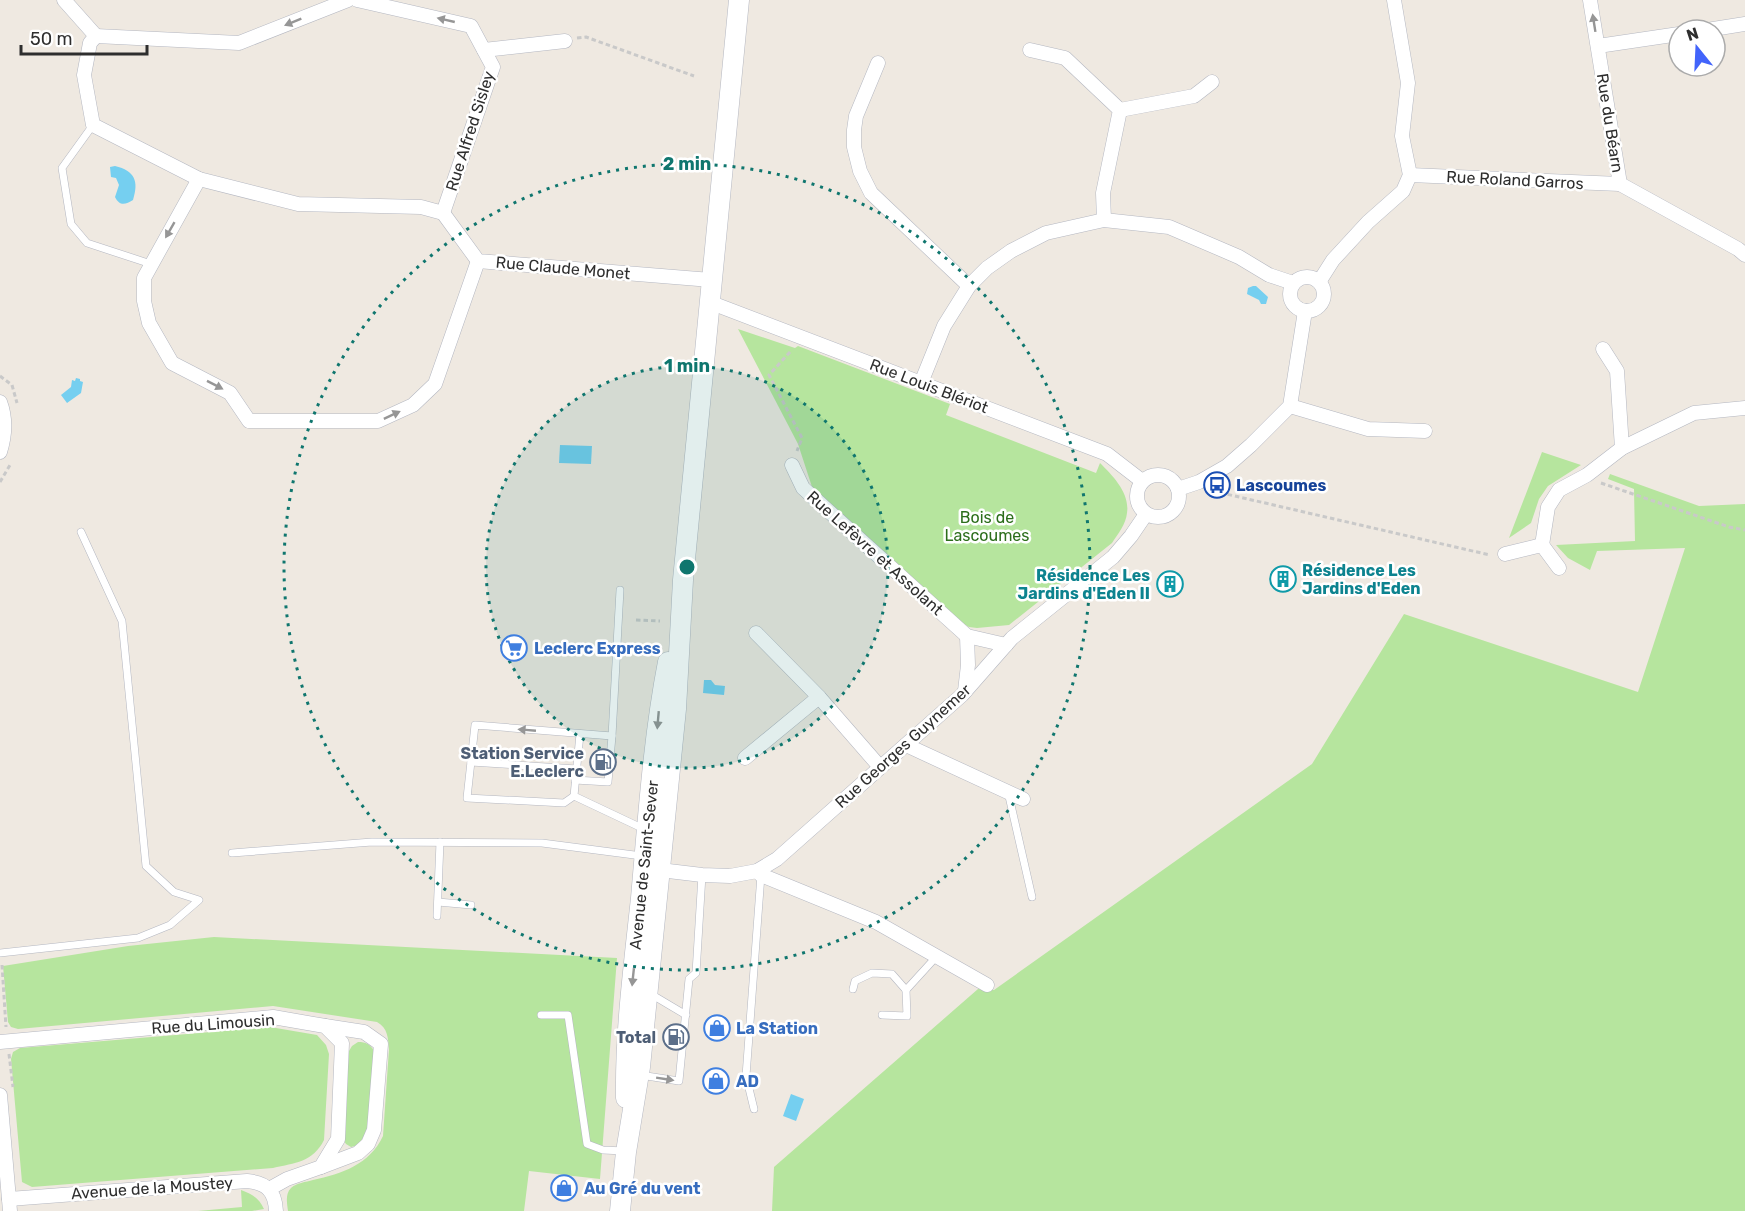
<svg xmlns="http://www.w3.org/2000/svg" width="1745" height="1211" font-family="Rubik,sans-serif">
<rect width="100%" height="100%" fill="#efe9e1"/>
<g fill="#b6e59e">
<path d="M738 329 795 348 798 346 950 404 946 415 1096 473 1100 463C1113 476 1130 493 1127 513 1126 524 1118 534 1112 543L1009 625 977 628 969 627 955 619 813 490 798 444Z"/>
<polygon points="1542,452 1581,465 1548,486 1539,499 1531,523 1509,538"/>
<polygon points="1610,474 1699,506 1745,504 1745,1211 772,1211 774,1167 978,989 994,990 1312,764 1404,614 1638,692 1685,548 1597,551 1590,570 1568,558 1556,545 1635,541 1634,489 1608,479"/>
<path d="M214 937 617 958 600 1179 529 1171 524 1211H288C287 1203 285 1194 291 1188 296 1183 306 1182 313 1180 342 1174 370 1164 383 1136L389 1049C388 1038 388 1028 377 1022L273 1006 18 1029 11 1027 8 1022 3 966 128 946Z"/>
<path d="M270 1027 317 1035 326 1045 329 1054 324 1140C313 1162 295 1163 273 1168L32 1187 22 1182 11 1059 13 1052 20 1048Z"/>
<path d="M358 1042C366 1042 370 1044 374 1051L368 1131 358 1145 351 1147 346 1144 343 1139 349 1051 352 1046Z"/>
<path d="M241 1190C252 1194 259 1198 264 1209L252 1211H198L242 1207Z"/>
</g>
<g fill="#75cff0">
<path d="M115 166C135 171 139 181 133 200 126 204 120 207 115 197L119 185 116 178 111 177 110 167Z"/>
<polygon points="1253,286 1256,286 1268,297 1266,304 1261,304 1259,300 1247,294 1248,288"/>
<polygon points="76,378 80,379 80,381 83,382 81,393 67,403 61,395 71,387 72,380 75,381"/>
<polygon points="560,445 592,446 591,464 559,463"/>
<polygon points="704,680 711,680 715,685 725,686 724,695 703,693"/>
<polygon points="791,1094 804,1099 796,1121 783,1116"/>
</g>
<g fill="none" stroke-linecap="round" stroke-linejoin="round">
<g stroke="#b4b7c1" stroke-width="8">
<g id="lane">
<polyline points="93,125 62,168 71,224 87,243 151,264"/>
<polyline points="580,734 574,796 646,830"/>
<polyline points="471,762 576,769"/>
<polyline points="575,780 608,782 612,736"/>
<polyline points="1008,792 1032,897"/>
<polyline points="574,796 564,803 467,798 475,725 612,736 620,590"/>
<polyline points="232,853 372,842 542,843 642,856"/>
<polyline points="438,902 471,905"/>
<polyline points="437,916 440,842"/>
<polyline points="0,953 138,938 170,925 199,900 174,892 146,866 122,621 81,532"/>
<polyline points="853,989 855,981 872,973 892,974 906,990"/>
<polyline points="649,993 686,1015"/>
<polyline points="541,1015 568,1015 587,1144 603,1150 624,1151"/>
<polyline points="882,1015 907,1016 906,990 937,956"/>
<polyline points="640,1075 679,1081 689,979 696,973 702,875"/>
<polyline points="754,1109 746,1076 761,875"/>
</g>
</g>
<g stroke="#b4b7c1" stroke-width="15">
<g id="street">
<polyline points="64,0 96,36"/>
<polyline points="357,0 471,26 493,67 443,213"/>
<polyline points="1590,0 1620,184 1738,249 1745,255"/>
<polyline points="1707,30 1745,24"/>
<polyline points="96,36 90,43 84,75 93,125 199,179 298,204 421,207 443,213 478,261 711,280"/>
<polyline points="96,36 239,43 348,0"/>
<polyline points="1598,46 1679,34"/>
<polyline points="484,50 565,41"/>
<polyline points="1030,50 1065,58 1120,110 1103,193 1104,220"/>
<polyline points="878,63 856,116 854,130 854,147 860,171 871,193 969,286"/>
<polyline points="1120,110 1194,96 1212,82"/>
<polyline points="1410,175 1620,184"/>
<polyline points="199,179 144,278 144,301 149,323 172,363 230,393 249,421 378,421 413,405 435,384 478,261"/>
<circle cx="1307" cy="294" r="17"/>
<polyline points="1319,282 1333,260 1368,222 1403,191 1410,175 1402,136 1408,83 1394,0"/>
<polyline points="709,302 1107,454 1142,481"/>
<polyline points="1603,349 1617,371 1622,448"/>
<polyline points="921,383 944,326 969,286 987,268 1011,251 1046,233 1104,220 1169,227 1239,257 1269,275 1293,283"/>
<path d="M0 402C6 418 5 436 0 452"/>
<polyline points="1290,406 1368,429 1425,431"/>
<polyline points="792,465 803,488 967,636 1006,645"/>
<circle cx="1158" cy="496" r="21"/>
<polyline points="1178,489 1199,482 1227,466 1251,445 1290,406 1305,311"/>
<polyline points="1542,545 1548,507 1559,490 1587,475 1622,448 1694,413 1745,408"/>
<polyline points="1505,554 1542,545 1559,568"/>
<polyline points="756,633 819,697 880,767"/>
<polyline points="965,691 968,665 967,636"/>
<polyline points="906,745 1023,799"/>
<polyline points="745,758 819,697"/>
<polyline points="653,864 660,870 702,875 730,876 757,871 777,859 962,695 1012,638 1113,557 1131,536 1146,514"/>
<polyline points="757,871 761,875 876,922 987,985"/>
<polyline points="0,1042 273,1017 325,1026 342,1043 338,1139 321,1167 287,1179 269,1189"/>
<polyline points="0,1095 10,1211"/>
<polyline points="321,1167 358,1153 368,1144 374,1130 381,1044 364,1032 325,1026"/>
<path d="M9 1199 247 1181C267 1183 275 1191 276 1211"/>
</g>
</g>
<g stroke="#b4b7c1" stroke-width="21">
<g id="secondary">
<path d="M626 1098C625 1031 634 964 641 898 648 819 653 740 668 662"/>
<polyline points="620,1211 626,1152 640,1067 676,709 683,580 739,0"/>
</g>
</g>
<g stroke="#c9c9c9" stroke-width="3" stroke-dasharray="4.5 3" stroke-linecap="butt">
<polyline points="577,38 586,37 694,76"/>
<polyline points="790,352 769,375 802,438 797,451"/>
<polyline points="0,376 12,385 17,403"/>
<polyline points="0,482 10,465"/>
<polyline points="1601,483 1729,527 1745,530"/>
<polyline points="1213,491 1490,555"/>
<polyline points="636,620 660,621"/>
<polyline points="2,965 6,1027"/>
<polyline points="9,1054 13,1087"/>
</g>
<use href="#lane" stroke="#fff" stroke-width="7"/>
<use href="#street" stroke="#fff" stroke-width="14"/>
<use href="#secondary" stroke="#fff" stroke-width="20"/>
</g>
<defs><path id="oneway-solid" d="M-6-.8H1V-3.2L6.5 0L1 3.2V.8H-6Z" transform="scale(1.5)"/></defs>
<g fill="#969696">
<use href="#oneway-solid" transform="translate(446 20) rotate(-167)"/>
<use href="#oneway-solid" transform="translate(293 22) rotate(158)"/>
<use href="#oneway-solid" transform="translate(1594 23) rotate(-99)"/>
<use href="#oneway-solid" transform="translate(170 230) rotate(120)"/>
<use href="#oneway-solid" transform="translate(215 385) rotate(27)"/>
<use href="#oneway-solid" transform="translate(392 415) rotate(-25)"/>
<use href="#oneway-solid" transform="translate(658 720) rotate(95)"/>
<use href="#oneway-solid" transform="translate(527 730) rotate(-175)"/>
<use href="#oneway-solid" transform="translate(633 977) rotate(96)"/>
<use href="#oneway-solid" transform="translate(665 1079) rotate(9)"/>
</g>
<circle cx="687" cy="567" r="201" fill="#0f766e" fill-opacity=".12"/>
<g fill="none" stroke="#0f766e" stroke-width="3" stroke-dasharray="3 6">
<circle cx="687" cy="567" r="201"/>
<circle cx="687" cy="567" r="403"/>
</g>
<defs>
<g id="bus-ring" transform="scale(1.35)"><circle r="9.5" fill="#fff" stroke="#1a4fb4" stroke-width="1.5"/><path d="M-5-6H5V4H4V6H2V4H-2V6H-4V4H-5ZM-3.5-4V0h7V-4ZM-3.5 1.2v1.5H-2V1.2ZM2 1.2v1.5H3.5V1.2Z" fill="#1a4fb4"/></g>
<g id="building-ring" transform="scale(1.35)"><circle r="9.5" fill="#fff" stroke="#0f9aa8" stroke-width="1.5"/><path d="M-4-6H4V6H1V3H-1V6H-4ZM-2.5-4.3h1.7v1.8h-1.7ZM.8-4.3h1.7v1.8H.8ZM-2.5-1h1.7V.8h-1.7ZM.8-1h1.7V.8H.8Z" fill="#0f9aa8"/></g>
<g id="supermarket-ring" transform="scale(1.35)"><circle r="9.5" fill="#fff" stroke="#3f7fe0" stroke-width="1.5"/><path d="M-6-5.5h2.5l.6 2H6L4.5 2H-2.5L-4.4-4H-6ZM-1.5 3.2a1.3 1.3 0 1 0 .1 0ZM3 3.2a1.3 1.3 0 1 0 .1 0Z" fill="#3f7fe0"/></g>
<g id="fuel-ring" transform="scale(1.35)"><circle r="9.5" fill="#fff" stroke="#5c6f8a" stroke-width="1.5"/><path d="M-5.5-6h7V0h2V4h1.3V-2.5L3-4.5l.8-.8L6-3V5H2.5V1h-1V6h-7ZM-4.2-4.7v3.2H.2V-4.7Z" fill="#5c6f8a"/></g>
<g id="shop-ring" transform="scale(1.35)"><circle r="9.5" fill="#fff" stroke="#3f7fe0" stroke-width="1.5"/><path d="M-5-2.5h2.3a2.7 3.5 0 0 1 5.4 0H5L5.5 6h-11ZM-1.5-2.5h3a1.5 2.3 0 0 0-3 0Z" fill="#3f7fe0"/></g>
</defs>
<g fill-rule="evenodd">
<use href="#bus-ring" x="1217" y="485"/>
<use href="#building-ring" x="1283" y="579"/>
<use href="#building-ring" x="1170" y="584"/>
<use href="#supermarket-ring" x="514" y="648"/>
<use href="#fuel-ring" x="603" y="762"/>
<use href="#shop-ring" x="717" y="1028"/>
<use href="#fuel-ring" x="676" y="1037"/>
<use href="#shop-ring" x="716" y="1081"/>
<use href="#shop-ring" x="564" y="1188"/>
</g>
<g text-anchor="middle" dominant-baseline="central" stroke-width="5" stroke-linejoin="round" paint-order="stroke">
<g font-size="16" fill="#2e2e2e" stroke="#fff">
<text transform="translate(1610 123) rotate(81)">Rue du Béarn</text>
<text transform="translate(470 131) rotate(-72)">Rue Alfred Sisley</text>
<text transform="translate(1515 180) rotate(3)">Rue Roland Garros</text>
<text transform="translate(563 268) rotate(5)">Rue Claude Monet</text>
<text transform="translate(929 386) rotate(21)">Rue Louis Blériot</text>
<text transform="translate(875 553) rotate(42)">Rue Lefèvre et Assolant</text>
<text transform="translate(903 746) rotate(-42)">Rue Georges Guynemer</text>
<text transform="translate(644 865) rotate(-84)">Avenue de Saint-Sever</text>
<text transform="translate(213 1024) rotate(-4)">Rue du Limousin</text>
<text transform="translate(152 1188) rotate(-4)">Avenue de la Moustey</text>
</g>
<g font-size="16" font-weight="bold" fill="#164399" stroke="#fff" text-anchor="start">
<text x="1236" y="485">Lascoumes</text>
</g>
<g font-size="16" fill="#2c6e1b" stroke="#fff">
<text x="987" y="517">Bois de<tspan x="987" dy="18">Lascoumes</tspan></text>
</g>
<g font-size="16" font-weight="bold" fill="#0d838f" stroke="#fff" text-anchor="start">
<text x="1302" y="570">Résidence Les<tspan x="1302" dy="18">Jardins d'Eden</tspan></text>
<text x="1150" y="575" text-anchor="end">Résidence Les<tspan x="1150" dy="18">Jardins d'Eden II</tspan></text>
</g>
<g font-size="16" font-weight="bold" fill="#366cbe" stroke="#fff" text-anchor="start">
<text x="534" y="648">Leclerc Express</text>
<text x="736" y="1028">La Station</text>
<text x="736" y="1081">AD</text>
<text x="584" y="1188">Au Gré du vent</text>
</g>
<g font-size="16" font-weight="bold" fill="#4e5e75" stroke="#fff" text-anchor="end">
<text x="584" y="753">Station Service<tspan x="584" dy="18">E.Leclerc</tspan></text>
<text x="656" y="1037">Total</text>
</g>
</g>
<circle cx="687" cy="567" r="9" fill="#0f766e" stroke="#fff" stroke-width="3"/>
<g font-size="18" text-anchor="middle" font-weight="bold" fill="#0f766e" stroke="#fff" stroke-width="5" stroke-linejoin="round" paint-order="stroke">
<text x="687" y="170">2 min</text>
<text x="687" y="372">1 min</text>
</g>
<g transform="translate(1697 48) rotate(342)"><circle r="28" fill="#ffffff" stroke="#ababab" stroke-width="1.5"/>
<path d="M0-4.5L10 22L0 15L-10 22Z" fill="#4264fb"/>
<text y="-9" font-size="16" font-weight="bold" text-anchor="middle" fill="#2e2e2e">N</text>
</g>
<path d="M21 45v9h126v-9" fill="none" stroke="#2e2e2e" stroke-width="3"/>
<text x="30" y="45" font-size="18" fill="#2e2e2e" stroke="#ffffff" stroke-width="4.5" paint-order="stroke">50 m</text>
</svg>
